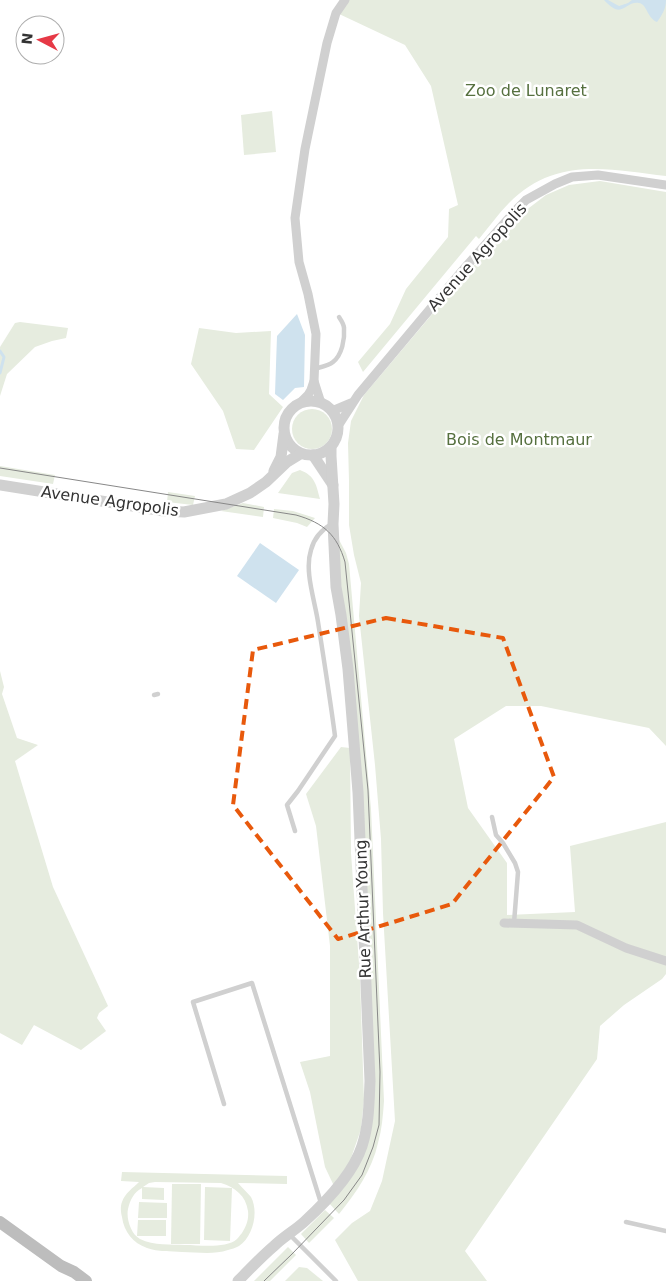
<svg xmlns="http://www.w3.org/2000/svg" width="666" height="1281" font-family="'DejaVu Sans',sans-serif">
<rect width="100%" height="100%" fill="#fff"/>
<g fill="#e6ecdf" fill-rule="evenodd">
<path d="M345 0H666V176C609 169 555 156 509 203 498 214 489 227 479 239L476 236 363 372 358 362 390 324 406 289 448 237 449 209 458 205 431 86 405 45 337 13Z"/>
<polygon points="272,111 276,152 244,155 241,115"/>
<polygon points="600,181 666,192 666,746 649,728 541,706 506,706 454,739 468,808 507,863 507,915 575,912 570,846 666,822 666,974 662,979 624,1005 600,1026 597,1059 465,1251 487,1281 358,1281 335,1240 352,1223 370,1211 382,1181 395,1121 383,913 381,839 375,765 359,616 361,583 354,555 349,525 349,481 348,443 351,421 364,395 466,274 525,211 546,195 569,185"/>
<polygon points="20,322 68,328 66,338 52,341 35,347 7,374 0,396 0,347 15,323"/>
<polygon points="199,328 236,333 271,331 269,394 283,407 254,450 236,449 223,411 191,364"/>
<circle cx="312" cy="429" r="20"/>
<polygon points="0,466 55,475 53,484 0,476"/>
<path d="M300 470C315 476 316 484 320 499L278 493 292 473Z"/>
<polygon points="168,492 195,496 193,505 167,502"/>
<polygon points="243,503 264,507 263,517 221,511"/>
<polygon points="274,509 293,511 315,518 307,527 297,523 273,518"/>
<path d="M337 536 346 553 349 564 371 809 384 1101C383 1115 382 1129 378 1143 372 1170 356 1193 339 1214L328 1202 371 1120 343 612Z"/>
<polygon points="0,671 4,687 2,694 17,738 38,745 15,761 53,887 108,1006 99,1013 97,1018 106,1031 81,1050 34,1025 22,1045 0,1033"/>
<polygon points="341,747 350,748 351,853 360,978 364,1100 361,1129 350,1161 334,1186 325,1167 310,1092 300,1062 330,1056 330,946 316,826 306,794"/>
<path d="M122 1172 287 1176V1184L238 1183C242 1188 247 1192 251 1197 259 1212 253 1237 239 1246 236 1248 231 1249 228 1250 213 1255 197 1252 182 1252 171 1251 158 1252 147 1248 133 1243 124 1232 122 1217 121 1213 120 1207 122 1202 125 1193 133 1188 139 1182L121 1181ZM155 1182 221 1183C235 1187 246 1196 248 1211 249 1220 246 1226 242 1233 240 1235 239 1237 237 1239 226 1249 199 1245 185 1245 171 1244 154 1246 140 1239 131 1234 126 1219 128 1209 130 1200 134 1192 142 1188V1199L164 1200V1188L143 1187 149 1183Z"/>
<polygon points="172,1184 201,1184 200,1244 171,1244"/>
<polygon points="205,1187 232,1188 230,1241 204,1240"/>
<polygon points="139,1202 167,1203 167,1218 138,1218"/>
<polygon points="325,1210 334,1218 309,1243 301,1234"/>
<polygon points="138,1220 166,1220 166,1236 137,1236"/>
<polygon points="288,1247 296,1255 270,1281 254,1281"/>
<polygon points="299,1267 307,1268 323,1281 285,1281"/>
</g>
<g fill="#cfe2ee">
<path d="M604 0H608L619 6 628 3 632 0H666C666 9 662 15 657 22 647 18 647 4 639 3 624 1 623 21 604 0Z"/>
<polygon points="297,314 305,335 304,387 295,388 283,400 275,394 277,336"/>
<polygon points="260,543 299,570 276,603 237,576"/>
</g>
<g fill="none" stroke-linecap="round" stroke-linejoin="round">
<polyline stroke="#cfe2ee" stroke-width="3" points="0,351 4,357 0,373"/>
<g stroke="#d0d0d0" stroke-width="4.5">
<path d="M314 369C321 367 328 366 333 362 342 355 345 339 344 328 344 324 341 320 339 317"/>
<polyline points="154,695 158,694"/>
<polyline points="492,817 496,835 503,843 515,863 518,872 514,923"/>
<path d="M295 831 287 805 298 791 335 736C330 698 324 660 318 622 315 601 304 571 311 550 314 538 321 530 332 524"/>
<polyline points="224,1104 193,1002 252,983 321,1203"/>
<polyline points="626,1222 666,1231"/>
<polyline points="290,1235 336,1281"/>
</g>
<g stroke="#d0d0d0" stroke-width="9">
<polyline points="314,381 321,403"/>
<polyline points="300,403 308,395 311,390 314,381 316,334 308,294 299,262 295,218 305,149 327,43 336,13 345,0"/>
<polyline points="332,411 351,403"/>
<polyline points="338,426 358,395 462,271 516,210 526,200 555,184 572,177 598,175 666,185"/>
<polyline points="504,923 577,925 626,948 666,961"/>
</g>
<g stroke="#d0d0d0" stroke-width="11">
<circle cx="311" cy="428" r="27"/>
<polyline points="313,455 333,485"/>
<polyline points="274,471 281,457 284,434"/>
<polyline points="0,485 164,511 184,512 226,504 250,493 266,482 287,462 300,454"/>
<path d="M238 1281C250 1269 261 1257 274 1246 283 1237 294 1231 304 1222 326 1202 353 1174 362 1146 369 1125 369 1103 370 1081L358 792 348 669 341 615 336 587 333 524 334 504 331 456V447"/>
</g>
<polyline stroke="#bdbdbd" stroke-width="12" points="0,1222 61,1266 74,1272 86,1281"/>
<path stroke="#888" stroke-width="1" d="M0 468 296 515C324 523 337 535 345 562L368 790 380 1072 379 1125 373 1147 362 1175 344 1200 292 1254 264 1281"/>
</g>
<path fill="none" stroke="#e8590c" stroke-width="4" stroke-dasharray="10 6" stroke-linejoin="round" d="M386 618 503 638 554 777 452 904 338 939 233 805 253 650Z"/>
<g text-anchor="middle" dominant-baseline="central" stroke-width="5" stroke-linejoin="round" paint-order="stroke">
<g font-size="16" fill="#56703f" stroke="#fff">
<text x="526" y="90">Zoo de Lunaret</text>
<text x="519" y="439">Bois de Montmaur</text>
</g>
<g font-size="16" fill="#333" stroke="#fff">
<text transform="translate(477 257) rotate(-48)">Avenue Agropolis</text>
<text transform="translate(110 501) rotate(8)">Avenue Agropolis</text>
<text transform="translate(363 909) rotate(-92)">Rue Arthur Young</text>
</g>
</g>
<g transform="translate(40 40) rotate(276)"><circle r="24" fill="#ffffff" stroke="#adadad"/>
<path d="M0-4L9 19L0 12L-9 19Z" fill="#e63946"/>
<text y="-8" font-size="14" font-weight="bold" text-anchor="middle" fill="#333333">N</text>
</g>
</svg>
